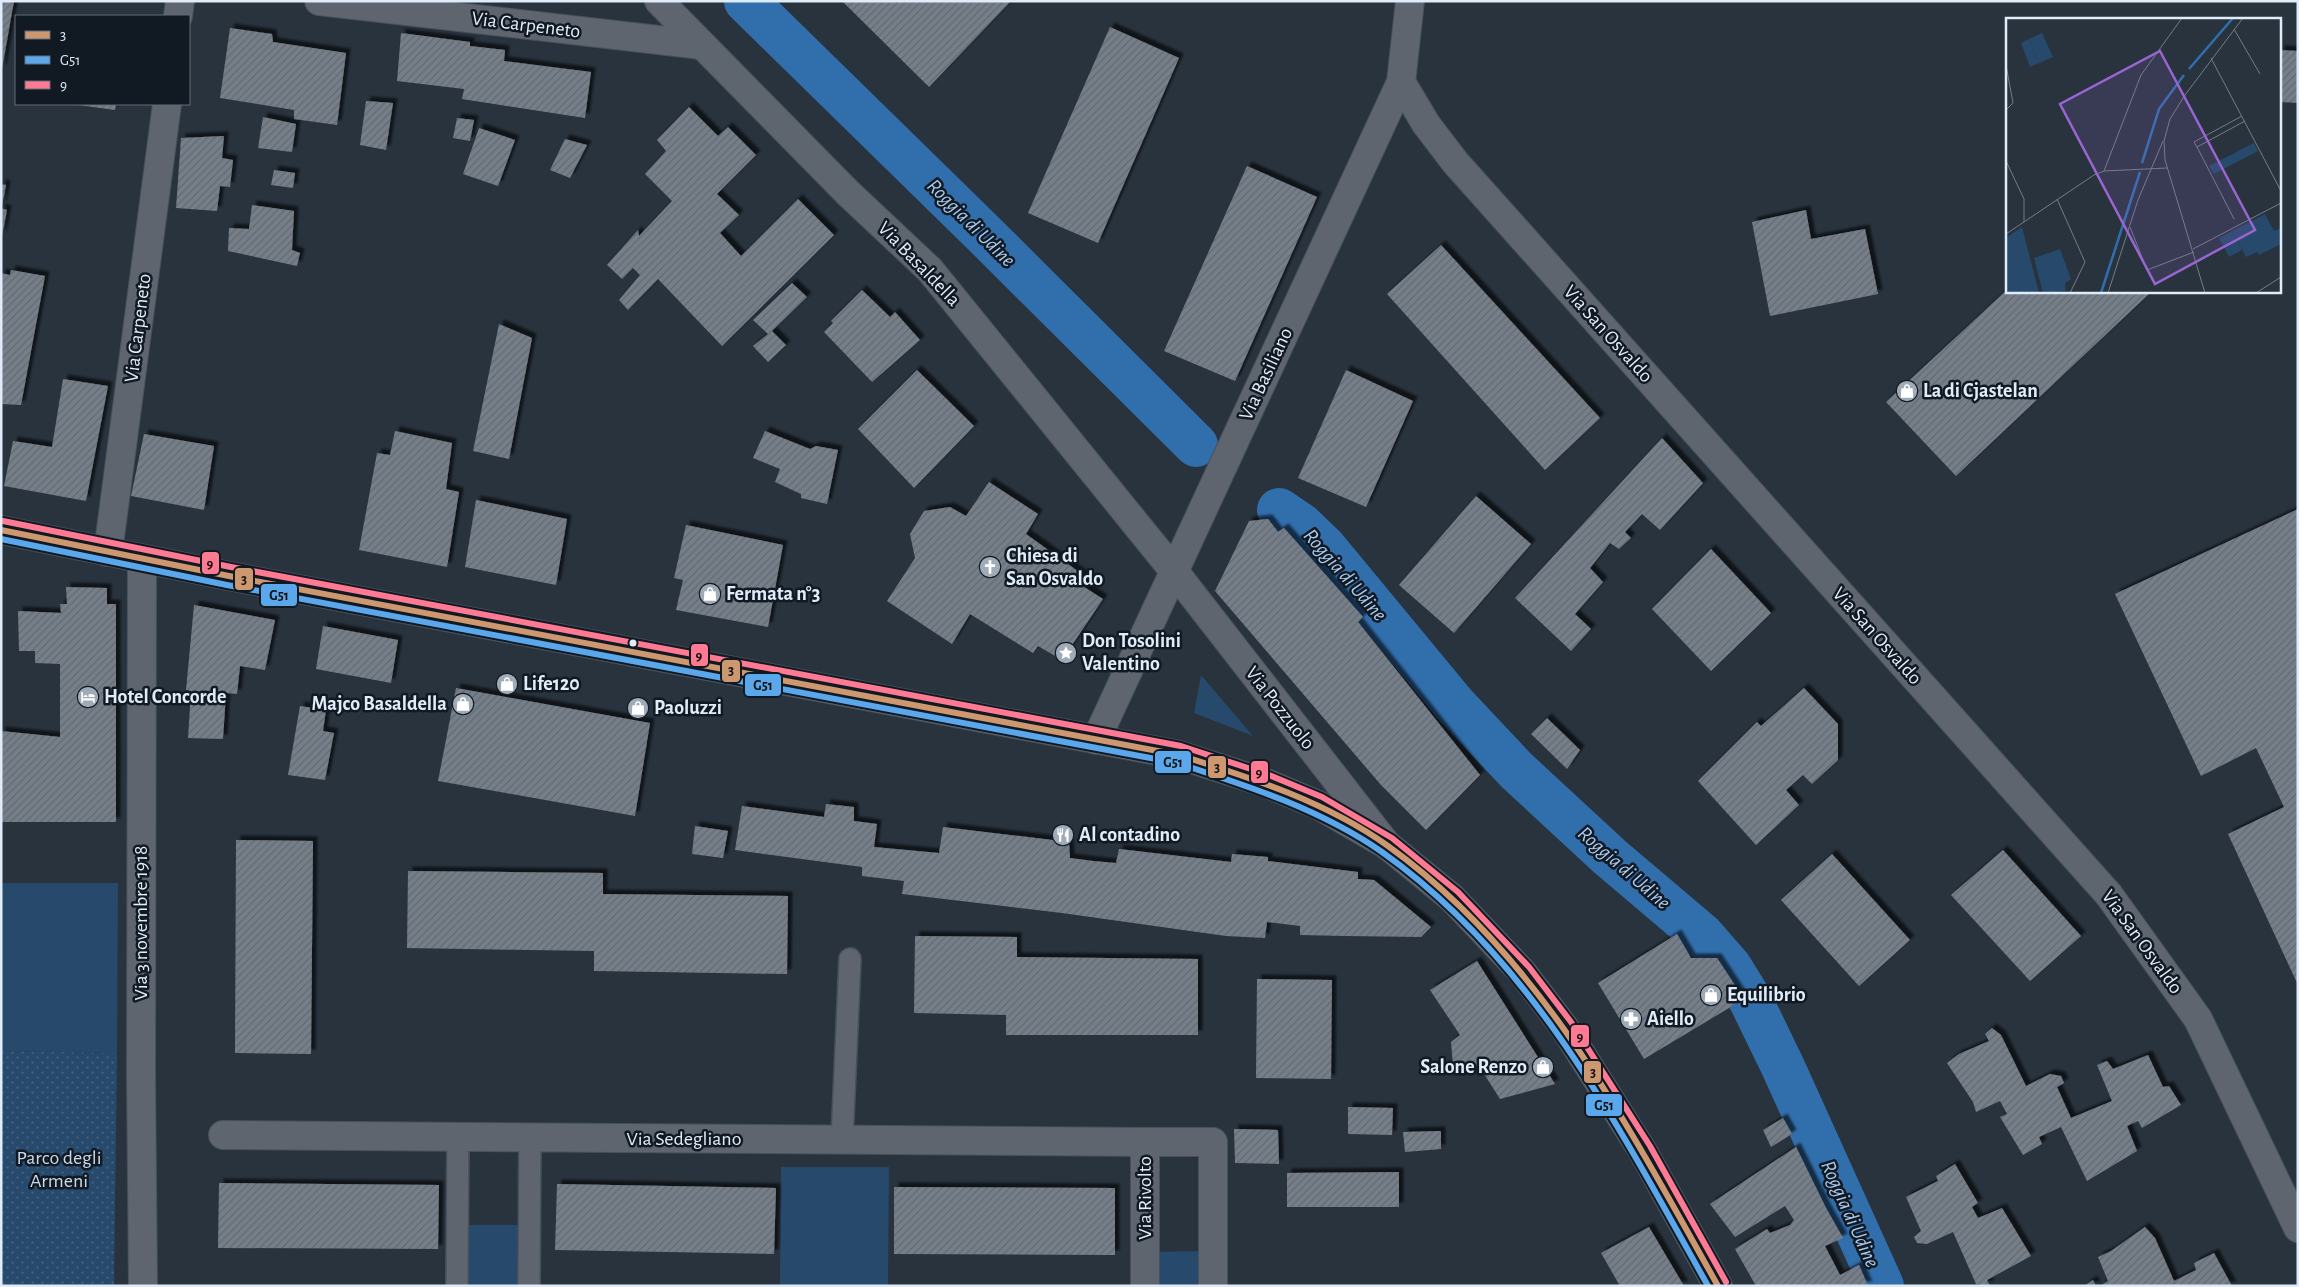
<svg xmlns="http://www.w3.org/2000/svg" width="2299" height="1287" font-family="'Alegreya Sans',sans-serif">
<defs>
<pattern id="park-dots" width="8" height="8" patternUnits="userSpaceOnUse" patternTransform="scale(1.25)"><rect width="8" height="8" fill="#26496c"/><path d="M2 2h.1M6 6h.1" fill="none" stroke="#456382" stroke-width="1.8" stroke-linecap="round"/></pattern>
<pattern id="building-hatch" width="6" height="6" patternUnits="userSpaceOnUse" patternTransform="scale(1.25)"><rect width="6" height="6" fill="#767f89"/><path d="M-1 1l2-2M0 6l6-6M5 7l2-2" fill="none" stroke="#626970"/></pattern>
<filter id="shadow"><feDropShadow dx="4.5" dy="-4.5" stdDeviation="1" flood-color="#0009"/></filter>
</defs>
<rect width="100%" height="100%" fill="#28333e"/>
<g fill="#26496c">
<polygon points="1201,675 1253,736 1194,713"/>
<polygon points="1,883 118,883 117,1053 1,1051"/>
<polygon points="781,1167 889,1167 888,1286 780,1286"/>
<rect x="457" y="1225" width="72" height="61"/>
<polygon points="1212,1251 1213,1286 1145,1286 1145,1252"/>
</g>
<polygon fill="url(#park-dots)" points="1,1051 117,1053 114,1286 1,1286"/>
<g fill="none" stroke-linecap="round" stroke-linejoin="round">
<g stroke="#316eac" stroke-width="44">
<polyline points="746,1 985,235 1196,445"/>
<polyline points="1279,510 1301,525 1325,548 1454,704 1516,770 1610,857 1702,935 1730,967 1751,1001 1783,1067 1882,1286"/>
</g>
</g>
<g fill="url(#building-hatch)" filter="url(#shadow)">
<polygon points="1,1 14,1 2,69 1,69"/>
<polygon points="842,1 1011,1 929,87"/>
<polygon points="1110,27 1179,58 1098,243 1028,213"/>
<polygon points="230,28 272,34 273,42 346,53 337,125 294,119 294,110 220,98"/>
<polygon points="401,33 470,42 470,46 505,50 504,61 591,72 585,118 462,99 464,89 397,81"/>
<polygon points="2280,50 2298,51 2298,103 2280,102"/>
<polygon points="366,101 393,103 386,150 360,145"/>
<polygon points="71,104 116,104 115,110"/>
<polygon points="689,107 718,136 728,127 756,155 717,194 739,215 720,233 741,256 798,199 834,235 722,346 658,279 628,310 619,300 640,275 633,268 622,279 607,265 638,230 639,236 672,201 645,174 666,151 657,140"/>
<polygon points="263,117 296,124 292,152 258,148"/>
<polygon points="457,118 474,120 470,141 453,138"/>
<polygon points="479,128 515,140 498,186 463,174"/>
<polygon points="224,136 222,158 233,160 230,187 220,186 217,211 176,208 181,138"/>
<polygon points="565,139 587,145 570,178 550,170"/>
<polygon points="1247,166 1317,197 1235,381 1164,351"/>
<polygon points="274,170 295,173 293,188 271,185"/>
<polygon points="1,184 6,185 2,206 1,205"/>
<polygon points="252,205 294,211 292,250 300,253 297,266 228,251 229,228 249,229"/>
<polygon points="1,208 7,210 2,236 1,236"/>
<polygon points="1806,210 1811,239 1865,229 1878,294 1770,316 1752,222"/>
<polygon points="1441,245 1600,418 1545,470 1387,294"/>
<polygon points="11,270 45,276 21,405 1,404 1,273 10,275"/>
<polygon points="792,283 807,297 772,331 786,345 768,362 753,346 768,334 753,320"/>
<polygon points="2008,289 2008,291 2152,291 1956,476 1886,402"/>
<polygon points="862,290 890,317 895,312 920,340 872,382 824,332 833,323 831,321"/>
<polygon points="499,324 532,338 509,459 473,451"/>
<polygon points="917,370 974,426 914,488 858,429"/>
<polygon points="1346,370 1413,401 1366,507 1298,478"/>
<polygon points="63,379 108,386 86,501 4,486 13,441 52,447"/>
<polygon points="395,431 452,443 446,489 459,492 447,567 359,550 377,453 390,455"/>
<polygon points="765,431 810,449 816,446 838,450 827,504 801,498 801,494 775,482 780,469 753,458"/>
<polygon points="144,434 214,446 204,510 131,496"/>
<polygon points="1662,438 1703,483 1660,530 1642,514 1625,532 1631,538 1619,549 1610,543 1590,568 1603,582 1575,614 1591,629 1571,651 1515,598"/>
<polygon points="989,482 1038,514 1026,534 1086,577 1081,585 1103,599 1062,660 1038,646 1033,653 970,614 952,644 887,601 915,558 910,534 924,511 950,507 966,516"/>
<polygon points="1476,496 1531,544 1454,633 1399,585"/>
<polygon points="476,500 567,519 556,585 465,567"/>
<polygon points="2298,509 2298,985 2228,834 2284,807 2256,748 2201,776 2115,594"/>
<polygon points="1268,519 1278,532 1284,528 1363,617 1358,622 1480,775 1426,830 1381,785 1215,591 1249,521"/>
<polygon points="686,525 783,545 768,627 676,610 683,580 674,578"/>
<polygon points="1711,549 1771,613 1711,671 1652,609"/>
<polygon points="66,587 107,588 107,604 116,604 116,822 1,822 1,731 60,737 60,664 35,663 35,651 19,651 18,611 61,613 60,604 67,604"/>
<polygon points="194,605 275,620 265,670 240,666 237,694 226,693 223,739 188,738 191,691 186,690"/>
<polygon points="323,626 398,640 391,683 316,669"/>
<polygon points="456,688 650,723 635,816 438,781"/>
<polygon points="1804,688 1838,724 1838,760 1812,784 1803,775 1786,790 1799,805 1756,845 1698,781 1757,722 1761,726"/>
<polygon points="300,706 326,710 323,731 334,733 325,780 288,775"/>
<polygon points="1547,718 1580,750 1567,769 1531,734"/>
<polygon points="826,804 854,807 854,821 877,824 874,847 939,853 943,827 1069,842 1070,858 1093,861 1116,863 1119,849 1231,862 1232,854 1268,857 1268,861 1358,872 1358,879 1374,880 1431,927 1421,937 1345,936 1300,935 1300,926 1267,922 1265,938 1226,936 1062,913 902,894 904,881 862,876 862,867 735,850 742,806 824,817"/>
<polygon points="695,826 728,831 723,858 692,854"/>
<polygon points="236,840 313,841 311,1054 235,1053"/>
<polygon points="2003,850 2081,936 2030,981 1951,895"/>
<polygon points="1832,854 1910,940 1859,986 1781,900"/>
<polygon points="408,871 603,873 603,894 788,896 787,974 594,971 594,951 407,948"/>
<polygon points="1677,934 1691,958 1717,958 1744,999 1644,1059 1598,983"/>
<polygon points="915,936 1017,937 1017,957 1198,959 1198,1035 1006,1035 1006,1015 914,1013"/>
<polygon points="1477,961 1555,1084 1500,1099 1479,1066 1453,1066 1451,1042 1460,1035 1430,990"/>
<polygon points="1257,979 1332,980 1331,1079 1256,1078"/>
<polygon points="1992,1028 2001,1035 2026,1086 2050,1074 2061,1076 2064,1083 2057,1087 2071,1118 2112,1101 2097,1065 2107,1061 2113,1069 2148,1055 2163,1087 2169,1086 2181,1105 2142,1128 2138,1121 2127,1126 2137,1151 2087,1181 2061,1127 2039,1137 2042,1144 2023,1155 2000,1117 2007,1114 2000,1101 1976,1112 1973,1102 1947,1063 1959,1054 1989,1041 1985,1034"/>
<polygon points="1348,1107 1393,1108 1392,1135 1348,1134"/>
<polygon points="1783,1118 1792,1134 1771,1147 1763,1130"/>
<polygon points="1234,1129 1278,1130 1279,1164 1235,1163"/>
<polygon points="1441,1131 1441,1149 1405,1152 1403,1132"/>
<polygon points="1796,1147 1826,1208 1843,1238 1825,1246 1840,1275 1859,1265 1868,1286 1756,1286 1735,1249 1767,1229 1770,1233 1790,1225 1794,1220 1785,1206 1735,1237 1710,1204"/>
<polygon points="1955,1164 1978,1203 1972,1207 1978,1218 2002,1208 2031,1256 1987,1280 1990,1286 1976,1284 1953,1232 1927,1244 1917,1243 1914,1237 1921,1231 1906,1197 1938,1181 1936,1176"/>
<polygon points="1399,1172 1399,1207 1287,1207 1287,1173"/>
<polygon points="219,1183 439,1185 438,1249 218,1248"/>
<polygon points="557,1184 776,1188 774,1254 555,1250"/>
<polygon points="894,1187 1115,1188 1115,1255 894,1254"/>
<polygon points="1649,1227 1684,1286 1620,1286 1601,1253"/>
<polygon points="2145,1227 2155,1238 2174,1281 2196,1270 2194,1263 2214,1253 2232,1286 2100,1286 2108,1281 2098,1257 2111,1251"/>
<polygon points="2093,1280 2096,1286 2084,1286"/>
</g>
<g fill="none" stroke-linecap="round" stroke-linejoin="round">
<g stroke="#47515b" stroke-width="24">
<g id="lane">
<polyline points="842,1140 850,959"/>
<polyline points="457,1286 458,1137"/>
<polyline points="529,1286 530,1137"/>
</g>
</g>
<g stroke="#47515b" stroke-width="30">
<g id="street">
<polyline points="319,1 702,45"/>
<polyline points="178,16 180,1"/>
<polyline points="1401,82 1426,124 1455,162 2109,895 2198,1019 2298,1228"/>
<polyline points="108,552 167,104"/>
<polyline points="142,559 141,1073 143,1286"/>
<polyline points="223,1135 1145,1142"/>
<polyline points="1145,1286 1145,1142 1213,1142 1213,1286"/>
</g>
</g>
<g stroke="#47515b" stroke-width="30">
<g id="secondary">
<polyline points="659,1 848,193 930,270 1174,571 1387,845"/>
<polyline points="1096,740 1401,82 1410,1"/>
</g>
</g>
<g stroke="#47515b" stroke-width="30">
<polyline id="primary" points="1,530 229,576 1179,755 1266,783 1318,805 1387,845 1452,898 1523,973 1564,1027 1642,1150 1718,1286"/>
</g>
<use href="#lane" stroke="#5e656e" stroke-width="21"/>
<use href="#street" stroke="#5e656e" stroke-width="28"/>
<use href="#secondary" stroke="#5e656e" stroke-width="28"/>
<use href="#primary" stroke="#5f6a76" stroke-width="28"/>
<g stroke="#111923" stroke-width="10">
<path id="bus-1" d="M1 530 229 576 1179 755C1251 778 1325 801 1388 846 1540 955 1628 1126 1718 1286"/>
</g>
<g stroke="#111923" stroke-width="10">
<path id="bus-2" d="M1 539 227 585 1177 763C1248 786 1320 809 1382 852 1533 959 1620 1129 1708 1286"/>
</g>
<g stroke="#111923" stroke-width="10">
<polyline id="bus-3" points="3,521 231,567 1181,746 1269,775 1322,797 1392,838 1458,892 1529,967 1571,1022 1650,1146 1726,1282"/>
</g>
<use href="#bus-1" stroke="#cd976f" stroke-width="6"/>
<use href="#bus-2" stroke="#5aa8eb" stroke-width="6"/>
<use href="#bus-3" stroke="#fe7a93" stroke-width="6"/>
</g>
<defs>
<g id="shop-disc" transform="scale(1.125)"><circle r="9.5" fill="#a0abb8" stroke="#111923"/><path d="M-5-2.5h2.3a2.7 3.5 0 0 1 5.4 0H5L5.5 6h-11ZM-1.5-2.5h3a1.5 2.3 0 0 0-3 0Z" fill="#fff"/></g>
<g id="church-disc" transform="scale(1.125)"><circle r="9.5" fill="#a0abb8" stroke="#111923"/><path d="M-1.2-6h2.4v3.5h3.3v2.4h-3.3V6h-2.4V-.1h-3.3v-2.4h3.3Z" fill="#fff"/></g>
<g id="sight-disc" transform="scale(1.125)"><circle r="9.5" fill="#a0abb8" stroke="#111923"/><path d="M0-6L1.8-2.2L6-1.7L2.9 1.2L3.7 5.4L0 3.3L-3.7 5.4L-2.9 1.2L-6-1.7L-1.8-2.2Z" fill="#fff"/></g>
<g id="hotel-disc" transform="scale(1.125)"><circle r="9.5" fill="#a0abb8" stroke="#111923"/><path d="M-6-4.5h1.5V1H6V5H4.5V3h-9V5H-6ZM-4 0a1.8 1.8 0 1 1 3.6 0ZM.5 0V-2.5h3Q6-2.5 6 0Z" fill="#fff"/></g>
<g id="restaurant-disc" transform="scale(1.125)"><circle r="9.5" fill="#a0abb8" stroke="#111923"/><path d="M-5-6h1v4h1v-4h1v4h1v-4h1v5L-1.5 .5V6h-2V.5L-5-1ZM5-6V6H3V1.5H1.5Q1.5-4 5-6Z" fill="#fff"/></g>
<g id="pharmacy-disc" transform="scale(1.125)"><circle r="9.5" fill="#a0abb8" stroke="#111923"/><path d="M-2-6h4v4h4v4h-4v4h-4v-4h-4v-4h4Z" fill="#fff"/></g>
</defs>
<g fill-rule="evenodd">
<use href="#shop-disc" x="1907" y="391"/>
<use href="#church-disc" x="990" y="567"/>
<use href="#shop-disc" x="710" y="594"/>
<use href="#sight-disc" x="1066" y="653"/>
<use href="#shop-disc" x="507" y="684"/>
<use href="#hotel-disc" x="88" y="697"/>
<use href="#shop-disc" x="463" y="704"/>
<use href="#shop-disc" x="638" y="708"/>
<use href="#restaurant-disc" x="1063" y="835"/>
<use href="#shop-disc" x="1711" y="995"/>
<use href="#pharmacy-disc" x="1631" y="1019"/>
<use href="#shop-disc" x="1543" y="1067"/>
</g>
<circle fill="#e0ecfa" stroke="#111923" stroke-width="2" cx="633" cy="643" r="4.5"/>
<g text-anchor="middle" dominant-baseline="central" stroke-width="5" stroke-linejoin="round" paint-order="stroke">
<g font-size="20" fill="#e0ecfa" stroke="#111923">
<text transform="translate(526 25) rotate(7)">Via Carpeneto</text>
<text transform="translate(919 264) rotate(46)">Via Basaldella</text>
<text transform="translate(138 328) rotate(-83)">Via Carpeneto</text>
<text transform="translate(1608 334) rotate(48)">Via San Osvaldo</text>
<text transform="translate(1266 374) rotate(-65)">Via Basiliano</text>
<text transform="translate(1877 636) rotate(48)">Via San Osvaldo</text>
<text transform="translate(1280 708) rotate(52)">Via Pozzuolo</text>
<text transform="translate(141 923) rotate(-90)">Via 3 novembre 1918</text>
<text transform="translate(2142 942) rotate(54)">Via San Osvaldo</text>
<text x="684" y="1139">Via Sedegliano</text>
<text transform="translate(1145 1198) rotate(-90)">Via Rivolto</text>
</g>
<g font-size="20" font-weight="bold" fill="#e0ecfa" stroke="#111923" text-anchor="start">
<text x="1923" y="391">La di Cjastelan</text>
<text x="1006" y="556">Chiesa di<tspan x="1006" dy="23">San Osvaldo</tspan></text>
<text x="726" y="594">Fermata n°3</text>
<text x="1082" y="641">Don Tosolini<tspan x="1082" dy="23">Valentino</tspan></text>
<text x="523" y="684">Life120</text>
<text x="104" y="697">Hotel Concorde</text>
<text x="447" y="704" text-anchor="end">Majco Basaldella</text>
<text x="654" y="708">Paoluzzi</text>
<text x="1079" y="835">Al contadino</text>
<text x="1727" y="995">Equilibrio</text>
<text x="1647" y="1019">Aiello</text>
<text x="1527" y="1067" text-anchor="end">Salone Renzo</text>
</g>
<g font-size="20" fill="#cadaed" stroke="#111923">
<text x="59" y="1158">Parco degli<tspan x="59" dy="23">Armeni</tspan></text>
</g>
<g font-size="21" font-style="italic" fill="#a9c9ed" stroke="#111923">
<text transform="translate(971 223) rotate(45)">Roggia di Udine</text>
<text transform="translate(1345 575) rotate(49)">Roggia di Udine</text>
<text transform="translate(1624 868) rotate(41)">Roggia di Udine</text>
<text transform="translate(1850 1214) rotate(66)">Roggia di Udine</text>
</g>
</g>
<g transform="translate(2006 18)">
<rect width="275" height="275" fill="#28333e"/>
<path d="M248 125 252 133 208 156 203 148ZM16 209 33 275H0V220ZM226 213 236 232 223 239 213 220ZM54 231 65 261 59 265 60 273 37 275 28 240Z" fill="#26496c"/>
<path d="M23 21 33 45 24 49 15 25Z" fill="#26496c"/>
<path d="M36 15 47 39 33 45 23 21ZM259 196 268 213 275 210V226L253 237 251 234 240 239 226 213Z" fill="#26496c"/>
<path fill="none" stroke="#316eac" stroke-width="2.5" d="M183 51 227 0M136 145 153 91 178 57M95 275 134 154"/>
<path fill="none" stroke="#727d89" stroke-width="1" d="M228 11 254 56M205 40 275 173M0 47 7 85 0 92M236 98 188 124 191 129 239 103M191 129 228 201M0 143 18 181V204M98 153 135 57 176 0M51 181 79 244 64 275M124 209 141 252 188 234M0 216 88 157 98 153 161 150M187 231 275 185M102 275 132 182 157 123M199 275 159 142 158 123 164 101 179 77 237 0M250 275 275 259"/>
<path fill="#9966d1" fill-opacity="0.15" stroke="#9966d1" stroke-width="2.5" d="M154 33 249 212 149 266 54 86Z"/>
<rect width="275" height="275" fill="none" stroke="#e0ecfa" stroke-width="2.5"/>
</g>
<g stroke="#111923" stroke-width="2">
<rect x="201" y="551" width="19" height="24" rx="5" fill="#fe7a93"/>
<rect x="234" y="567" width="20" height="24" rx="5" fill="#cd976f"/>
<rect x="260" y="583" width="38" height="24" rx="5" fill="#5aa8eb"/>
<rect x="690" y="643" width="19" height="24" rx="5" fill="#fe7a93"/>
<rect x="721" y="659" width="20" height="24" rx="5" fill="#cd976f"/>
<rect x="744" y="673" width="38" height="24" rx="5" fill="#5aa8eb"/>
<rect x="1154" y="750" width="38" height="24" rx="5" fill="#5aa8eb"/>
<rect x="1207" y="755" width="20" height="24" rx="5" fill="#cd976f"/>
<rect x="1250" y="760" width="19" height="24" rx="5" fill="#fe7a93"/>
<rect x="1570" y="1024" width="20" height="24" rx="5" fill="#fe7a93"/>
<rect x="1583" y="1060" width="19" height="24" rx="5" fill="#cd976f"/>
<rect x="1585" y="1093" width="38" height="24" rx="5" fill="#5aa8eb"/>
</g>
<g font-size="14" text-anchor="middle" font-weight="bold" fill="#111">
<text x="210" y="568">9</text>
<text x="244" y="584">3</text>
<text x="279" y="600">G51</text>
<text x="699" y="660">9</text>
<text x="731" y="675">3</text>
<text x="763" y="690">G51</text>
<text x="1173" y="767">G51</text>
<text x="1217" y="772">3</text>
<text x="1259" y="777">9</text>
<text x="1580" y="1041">9</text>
<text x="1593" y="1077">3</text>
<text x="1604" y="1110">G51</text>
</g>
<rect width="2299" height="1287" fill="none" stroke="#e0ecfa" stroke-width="5"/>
<rect x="15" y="15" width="175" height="90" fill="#111923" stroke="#646d79"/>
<rect x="25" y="31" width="25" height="8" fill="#cd976f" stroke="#646d79"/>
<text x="60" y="40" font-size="15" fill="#e0ecfa">3</text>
<rect x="25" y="56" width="25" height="8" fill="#5aa8eb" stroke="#646d79"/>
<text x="60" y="65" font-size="15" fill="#e0ecfa">G51</text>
<rect x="25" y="81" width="25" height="8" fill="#fe7a93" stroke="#646d79"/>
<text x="60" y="90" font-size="15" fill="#e0ecfa">9</text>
</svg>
